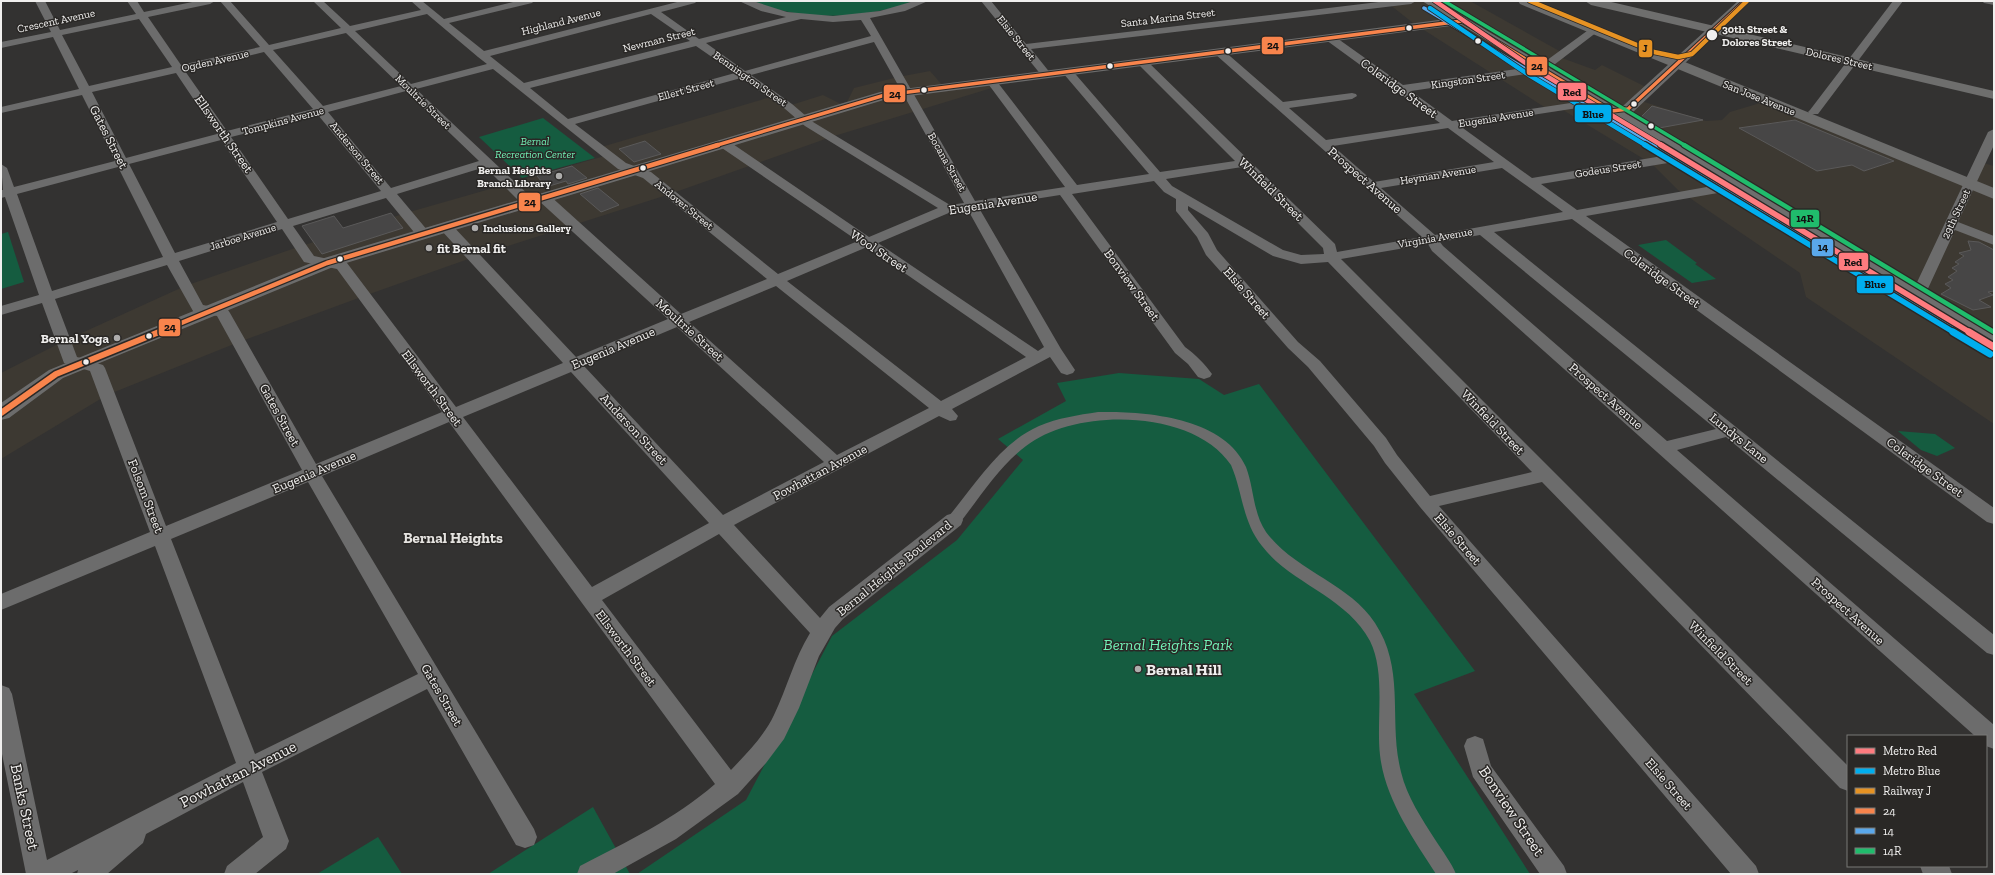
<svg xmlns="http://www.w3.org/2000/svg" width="1995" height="875" font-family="'Zilla Slab',serif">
<rect width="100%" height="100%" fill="#333231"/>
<g fill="#3d3932">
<polygon points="1411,1 1470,1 1563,53 1562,58 1595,70 1602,65 1650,89 1638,100 1706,121 1722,120 1730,112 1767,101 1970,184 1980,162 1994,166 1994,424 1806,297 1800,273 1678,190 1652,164 1563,110 1552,112 1413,23 1389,4"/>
<polygon points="930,71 943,86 991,81 995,87 831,137 670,194 474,257 364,296 239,342 107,395 1,459 1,373 64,341 185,286 301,246 406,213 608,155 598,148 774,96 788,106 823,95 845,106 854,88 898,77"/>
</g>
<g fill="#155c40">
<path d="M754 1H913C871 19 796 22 754 1Z"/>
<polygon points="543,118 595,158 522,178 479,137"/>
<polygon points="8,232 24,282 1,289 1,234"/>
<polygon points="1666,240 1697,263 1695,264 1716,279 1692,283 1638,245"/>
<polygon points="1119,373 1199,379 1224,395 1259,384 1475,671 1414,694 1530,874 637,874 746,800 832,636 957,540 1023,460 998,439 1066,401 1057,383"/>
<polygon points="1898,431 1935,434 1955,448 1937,456 1921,450"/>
<polygon points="593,807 630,874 488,874"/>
<polygon points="378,837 402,874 317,874"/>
</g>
<g fill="#474646" stroke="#5a5959">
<polygon points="1652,106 1703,120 1659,128 1641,117"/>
<polygon points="1795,120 1894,161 1864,171 1852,165 1817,171 1739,128"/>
<polygon points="645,141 661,154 634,162 619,149"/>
<polygon points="572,166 587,178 568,184 566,181 546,187 537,176"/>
<polygon points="598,188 619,205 601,212 580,194"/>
<polygon points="391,213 403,228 322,254 302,226 334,216 343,228"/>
<polygon points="1968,241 1979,242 1994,250 1994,291 1988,292 1993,295 1979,300 1991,307 1973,310 1941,294 1951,288 1945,284 1953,280 1948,277 1957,271 1952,268 1959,264 1955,262 1964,256 1959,253 1971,250"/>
</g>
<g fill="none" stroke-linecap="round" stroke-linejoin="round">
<path fill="#6c6c6c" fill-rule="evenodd" d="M1098 412C1145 411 1224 417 1246 467 1254 488 1253 513 1266 532 1295 571 1349 583 1375 623 1406 670 1388 720 1401 772 1407 797 1422 819 1436 841 1443 852 1451 862 1456 874H1436C1413 838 1385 799 1380 755 1376 720 1386 673 1370 641 1346 596 1291 584 1262 546 1242 521 1243 493 1231 465 1194 409 1076 407 1026 446 999 466 980 497 959 524L954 525 949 524 947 520 949 516C975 485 1000 443 1039 426 1058 418 1078 415 1098 412Z"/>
<g fill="#6c6c6c" fill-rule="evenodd">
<path d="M35 1H45L60 30 136 14 127 1H137L144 12 197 1H215L210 4 148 17 181 65 260 47 220 1H230L269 45 341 28 313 1H323L350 26 421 10 411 1H422L444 19 517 1H534L532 3 449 23 484 51 681 1H697L695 3 661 12 699 39 786 17 761 11 739 1H753L787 12 833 16 880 11 914 1H928L905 11 870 18 975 201 1065 187 986 81 991 78 995 79 1077 185 1149 174 1063 73 1062 71 1067 68 1071 69 1160 172 1235 161 1138 64 1137 62 1142 59 1146 60 1335 244 1337 252 1422 237 1215 54 1214 52 1215 50H1223L1283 102 1352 93 1356 94 1357 96 1352 99 1289 108 1326 140 1440 123 1326 40 1325 38 1326 36H1334L1403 85 1539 66 1591 28H1597L1599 30 1597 32 1546 71 1411 91 1452 121 1597 99 1601 100 1603 102 1601 104 1597 105 1460 126 1532 178 1686 152 1692 156 1686 160 1541 184 1577 210 1735 182 1739 183 1741 186 1739 189 1735 190 1586 216 1994 508V524L1987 522 1572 219 1494 232 1994 635V655L1987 653 1726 437 1677 450 1994 725V749L1986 746V736H1975L1432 251 1428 244 1341 259 1848 766V791L1840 788 1542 482 1439 506 1756 866 1759 874H1731L1420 507 1385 463 1374 446 1308 367 1288 348 1206 255 1197 237 1176 211V199L1164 192 1154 181 1072 194 1185 347C1196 355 1204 363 1212 374L1210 377 1204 379 1198 377 1188 364 1175 353 1060 195 979 208 1061 349 1075 370 1073 373 1067 375 1061 373 1050 357 952 409 958 416 956 420 950 421 939 416 734 525 820 618 829 607 947 515 954 513 961 515 963 520 961 525 843 619 835 628 819 656 799 708 784 739 766 763 738 794 676 839 613 874H577L580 866C626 842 675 819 715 784L449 422 322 476 534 829 537 837 534 845 525 848 516 845 427 689 262 772 289 841 286 849 255 874H224L227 866 263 837 243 782 146 834 143 843 107 874H77L78 870 70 874H26L1 749V685L9 688 12 694 47 860 236 763 155 546 1 610V594L150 532 90 371 64 363 42 303 1 315V306L39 295 5 197 1 198V190H3L1 164 7 168 14 187 115 161 82 95 1 113V107L79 89 53 37 1 48V42L51 32ZM427 14 478 57 487 64 411 84 355 31ZM651 14 690 41 524 83 490 56ZM139 19 172 67 89 86 62 35ZM801 19 833 22 861 20 871 36 745 71 706 43ZM346 33 401 86 323 106 273 50ZM874 42 964 203 950 205 813 122 792 104 751 75ZM696 46 735 73 568 119 530 88ZM264 52 313 109 227 131 185 71ZM493 69 618 169 643 178 767 279 681 314 548 194H538L537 197 538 200 668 319 576 357 451 224H441L439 227 441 230 563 363 456 407 347 263 314 256 293 226 386 198 418 237H428L430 234 428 231 397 194 485 167 523 205H533L534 202 533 199 416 89ZM176 73 217 134 126 158 92 92ZM741 78 784 108 805 126 938 208 869 237 727 140H719L717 143 719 146 858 241 778 274 651 172 626 163 575 124ZM406 91 479 161 391 188 328 112ZM318 115 381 191 288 219 231 137ZM1448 128 1494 162 1374 182 1333 146ZM221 140 277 222 175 253 129 164ZM118 167 163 257 52 291 17 194ZM1242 167 1323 248 1324 254 1301 255 1283 250 1172 186 1166 179ZM1502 168 1563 212 1435 235 1381 188ZM1188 206 1273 256 1301 264 1328 262 1532 472 1430 496 1397 455 1386 438 1320 361 1298 342 1217 250 1208 233 1188 210ZM968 210 1044 347 1038 351 878 243 951 212ZM282 229 304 262 337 269 442 412 316 464 230 313 228 310 203 305 179 261ZM1480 235 1716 429 1667 441 1443 246 1440 242ZM867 247 1026 357 941 401 787 281ZM167 265 193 311 217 316 302 470 166 526 105 368 103 365 77 357 55 299ZM776 286 929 408 837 455 689 322ZM677 327 824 462 723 515 584 366ZM571 372 709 523 592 587 463 417ZM308 482 418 674 255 754 171 539ZM719 534 810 633C794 659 787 688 774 715 764 736 747 753 731 770L602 600Z"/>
<polygon points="981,1 991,1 1026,44 1387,1 1416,1 1411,4 1031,49 1051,74 1046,77 1042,76"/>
<polygon points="1893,1 1903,1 1818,114 1810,114 1808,112 1810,110"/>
<polygon points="1982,1 1994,1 1994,5 1984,3"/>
<polygon points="1994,129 1994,145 1958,222 1994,236 1994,245 1955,230 1925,295 1923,298 1913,298 1911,295 1988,132"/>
<polygon points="1475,736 1483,739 1491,766 1564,866 1567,874 1540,874 1473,777 1464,746 1467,739"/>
<polygon points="1920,866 1949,866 1952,874 1923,874"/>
</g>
<g fill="#6c6c6c" fill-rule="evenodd">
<polygon points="1738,1 1751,1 1633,112 1612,115 1607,114 1605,111 1607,108 1624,105"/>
<polygon points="1462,17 1466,18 1468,21 1466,24 887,99 333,267 63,378 9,418 1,420 1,403 49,370 321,259 880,92"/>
</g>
<g fill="#6e6e6d" fill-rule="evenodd">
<polygon points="1422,1 1437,1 1994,333 1994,347 1987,345"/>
<polygon points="1585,1 1607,1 1994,91 1994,99 1591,5"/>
</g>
<polygon fill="#6d6d6c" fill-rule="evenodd" points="1518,1 1535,1 1994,188 1994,199 1520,4"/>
<g stroke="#2a2826" stroke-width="5.5">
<g id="bus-1-far2">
<polyline points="1462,21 1612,111"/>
<polyline points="1612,111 1628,109 1745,1"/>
<polyline points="714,146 885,95 1462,21"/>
</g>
</g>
<g stroke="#2a2826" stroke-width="7">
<polyline id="bus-1-far1" points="157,333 327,263 718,145"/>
</g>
<g stroke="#2a2826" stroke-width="9">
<polyline id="bus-1" points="1,413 56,374 159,332"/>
</g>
<g stroke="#2a2826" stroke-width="5.5">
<polyline id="bus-2-far2" points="1424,8 1654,146"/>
</g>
<g stroke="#2a2826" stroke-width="7">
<polyline id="bus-2-far1" points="1653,145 1965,333"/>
</g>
<g stroke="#2a2826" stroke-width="9">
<polyline id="bus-2" points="1963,332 1990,348"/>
</g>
<g stroke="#2a2826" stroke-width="5.5">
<polyline id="bus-3-far1" points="1444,1 1686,146"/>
</g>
<g stroke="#2a2826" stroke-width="7">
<polyline id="bus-3" points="1684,145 1994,332"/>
</g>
<use href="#bus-1-far2" stroke="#f8844c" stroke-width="3.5"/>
<use href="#bus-1-far1" stroke="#f8844c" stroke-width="4.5"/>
<use href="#bus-1" stroke="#f8844c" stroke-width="6"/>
<use href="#bus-2-far2" stroke="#5aa8eb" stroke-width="3.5"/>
<use href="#bus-2-far1" stroke="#5aa8eb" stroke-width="4.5"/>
<use href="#bus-2" stroke="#5aa8eb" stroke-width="6"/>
<use href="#bus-3-far1" stroke="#20bc6c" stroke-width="3.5"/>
<use href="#bus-3" stroke="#20bc6c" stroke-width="4.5"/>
<g stroke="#2a2826" stroke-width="6">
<polyline id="rail-1" points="1530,1 1654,52 1678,57 1692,54 1747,1"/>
</g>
<use href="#rail-1" stroke="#e69223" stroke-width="4.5"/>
<g stroke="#2a2826" stroke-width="6">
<polyline id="metro-1-far2" points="1435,1 1533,68 1663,146"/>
</g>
<g stroke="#2a2826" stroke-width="8">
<polyline id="metro-1-far1" points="1661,145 1971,333"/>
</g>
<g stroke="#2a2826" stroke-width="10">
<polyline id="metro-1" points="1969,332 1994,347"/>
</g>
<g stroke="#2a2826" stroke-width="6">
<polyline id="metro-2-far2" points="1430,8 1529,75 1647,146"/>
</g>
<g stroke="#2a2826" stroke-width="8">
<polyline id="metro-2-far1" points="1645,145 1955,333"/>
</g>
<g stroke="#2a2826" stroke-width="10">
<polyline id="metro-2" points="1953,332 1990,354"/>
</g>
<use href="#metro-1-far2" stroke="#fe7b7f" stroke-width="4.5"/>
<use href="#metro-1-far1" stroke="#fe7b7f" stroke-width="5.5"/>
<use href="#metro-1" stroke="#fe7b7f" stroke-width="7"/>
<use href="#metro-2-far2" stroke="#00aeef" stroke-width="4.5"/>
<use href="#metro-2-far1" stroke="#00aeef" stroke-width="5.5"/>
<use href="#metro-2" stroke="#00aeef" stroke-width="7"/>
</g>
<g fill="#f0efee" stroke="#2a2826" stroke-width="1.5">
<circle cx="1409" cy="28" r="3.5"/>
<circle cx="1712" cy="35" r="6"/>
<circle cx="1478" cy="41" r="3.5"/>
<circle cx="1228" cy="51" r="3.5"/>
<circle cx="1110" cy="66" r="3.5"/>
<circle cx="924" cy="90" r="3.5"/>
<circle cx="1634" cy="104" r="3.5"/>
<circle cx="1651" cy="126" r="3.5"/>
<circle cx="643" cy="168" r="3.5"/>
<circle cx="340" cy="259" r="3.5"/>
<circle cx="149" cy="336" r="3.5"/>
<circle cx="86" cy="362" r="3.5"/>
</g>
<g fill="#aeadac" stroke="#2a2826" stroke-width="1.5">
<circle cx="559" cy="176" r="4"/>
<circle cx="475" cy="228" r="4"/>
<circle cx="429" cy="248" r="4"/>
<circle cx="117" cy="338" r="4"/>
<circle cx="1138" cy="669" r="4"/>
</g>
<g text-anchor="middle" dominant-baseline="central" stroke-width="3" stroke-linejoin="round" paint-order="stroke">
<g font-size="11" fill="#f0efee" stroke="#2a2826">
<text transform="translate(1168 18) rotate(-7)">Santa Marina Street</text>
<text transform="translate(56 21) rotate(-12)">Crescent Avenue</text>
<text transform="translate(561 22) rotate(-14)">Highland Avenue</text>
<text transform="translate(1016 38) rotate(51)">Elsie Street</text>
<text transform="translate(659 40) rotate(-14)">Newman Street</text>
<text transform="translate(1839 59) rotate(13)">Dolores Street</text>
<text transform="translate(215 61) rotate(-13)">Ogden Avenue</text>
<text transform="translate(750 79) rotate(35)">Bennington Street</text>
<text transform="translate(1468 80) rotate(-8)">Kingston Street</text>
<text transform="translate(686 90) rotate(-15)">Ellert Street</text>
<text transform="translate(1759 98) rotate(22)">San Jose Avenue</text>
<text transform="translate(423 102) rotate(44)">Moultrie Street</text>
<text transform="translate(1496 118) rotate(-9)">Eugenia Avenue</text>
<text transform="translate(283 121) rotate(-15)">Tompkins Avenue</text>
<text transform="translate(357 153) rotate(50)">Anderson Street</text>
<text transform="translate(947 162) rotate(60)">Bocana Street</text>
<text transform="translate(1608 169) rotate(-9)">Godeus Street</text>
<text transform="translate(1438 175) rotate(-9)">Heyman Avenue</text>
<text transform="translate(684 205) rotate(39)">Andover Street</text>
<text transform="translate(1956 214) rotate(-65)">29th Street</text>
<text transform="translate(243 237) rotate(-17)">Jarboe Avenue</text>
<text transform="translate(1435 238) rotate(-10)">Virginia Avenue</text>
</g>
<g font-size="11" font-weight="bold" fill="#f0efee" stroke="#2a2826" text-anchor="start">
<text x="1722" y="29">30th Street &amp;<tspan x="1722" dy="13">Dolores Street</tspan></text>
</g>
<g font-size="11" font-style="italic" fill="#71f1b6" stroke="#2a2826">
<text x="535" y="141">Bernal<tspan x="535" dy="13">Recreation Center</tspan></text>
</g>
<g font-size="11" font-weight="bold" fill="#f0efee" stroke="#2a2826" text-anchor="end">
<text x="551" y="170">Bernal Heights<tspan x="551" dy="13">Branch Library</tspan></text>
<text x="483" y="228" text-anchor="start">Inclusions Gallery</text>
</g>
<g font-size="13" fill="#f0efee" stroke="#2a2826">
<text transform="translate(1399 88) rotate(36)">Coleridge Street</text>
<text transform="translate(224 134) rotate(55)">Ellsworth Street</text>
<text transform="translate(109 137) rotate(63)">Gates Street</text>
<text transform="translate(1365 180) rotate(41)">Prospect Avenue</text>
<text transform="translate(1271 189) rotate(44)">Winfield Street</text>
<text transform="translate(993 203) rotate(-9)">Eugenia Avenue</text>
<text transform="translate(879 251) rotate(34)">Wool Street</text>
<text transform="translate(1662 278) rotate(36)">Coleridge Street</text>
<text transform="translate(1132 285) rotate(54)">Bonview Street</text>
<text transform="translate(1247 293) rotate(49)">Elsie Street</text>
<text transform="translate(690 330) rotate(42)">Moultrie Street</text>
<text transform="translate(613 348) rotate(-23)">Eugenia Avenue</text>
<text transform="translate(432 388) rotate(53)">Ellsworth Street</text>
<text transform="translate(1606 396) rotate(41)">Prospect Avenue</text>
<text transform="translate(280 415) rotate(61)">Gates Street</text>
<text transform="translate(1493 422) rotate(46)">Winfield Street</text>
<text transform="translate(634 429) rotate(47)">Anderson Street</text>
<text transform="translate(1739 438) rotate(39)">Lundys Lane</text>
<text transform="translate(1925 467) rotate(36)">Coleridge Street</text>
<text transform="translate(314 472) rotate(-23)">Eugenia Avenue</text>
<text transform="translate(820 472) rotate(-28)">Powhattan Avenue</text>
<text transform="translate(146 496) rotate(69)">Folsom Street</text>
<text transform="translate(1458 539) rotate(49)">Elsie Street</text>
<text transform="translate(894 568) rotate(-39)">Bernal Heights Boulevard</text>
<text transform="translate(1848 611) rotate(42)">Prospect Avenue</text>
<text transform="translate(626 648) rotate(53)">Ellsworth Street</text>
<text transform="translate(1721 653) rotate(45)">Winfield Street</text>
<text transform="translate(442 695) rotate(60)">Gates Street</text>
<text transform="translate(1669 784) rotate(49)">Elsie Street</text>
</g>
<g font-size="13" font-weight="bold" fill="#f0efee" stroke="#2a2826" text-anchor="start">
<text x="437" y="248">fit Bernal fit</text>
<text x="109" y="338" text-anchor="end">Bernal Yoga</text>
</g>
<g font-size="15" font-weight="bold" fill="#e5e3e0" stroke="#2a2826">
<text x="453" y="538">Bernal Heights</text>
</g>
<g font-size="16" font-style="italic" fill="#71f1b6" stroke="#2a2826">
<text x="1168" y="644">Bernal Heights Park</text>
</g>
<g font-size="16" font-weight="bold" fill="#f0efee" stroke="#2a2826" text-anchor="start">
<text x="1146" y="669">Bernal Hill</text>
</g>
<g font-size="16" fill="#f0efee" stroke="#2a2826">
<text transform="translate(238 774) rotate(-27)">Powhattan Avenue</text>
<text transform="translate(25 807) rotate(78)">Banks Street</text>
<text transform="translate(1512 811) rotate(56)">Bonview Street</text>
</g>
</g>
<g stroke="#2a2826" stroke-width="1.5">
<rect x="1261" y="36" width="23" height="19" rx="4" fill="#f8844c"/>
<rect x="1638" y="39" width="15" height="19" rx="4" fill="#e69223"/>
<rect x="1526" y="56" width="22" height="20" rx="4" fill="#f8844c"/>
<rect x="1557" y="82" width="30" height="19" rx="4" fill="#fe7b7f"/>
<rect x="883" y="84" width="23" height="19" rx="4" fill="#f8844c"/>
<rect x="1574" y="104" width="38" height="19" rx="4" fill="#00aeef"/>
<rect x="518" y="192" width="23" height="20" rx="4" fill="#f8844c"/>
<rect x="1790" y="209" width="30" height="19" rx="4" fill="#20bc6c"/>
<rect x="1811" y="238" width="23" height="19" rx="4" fill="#5aa8eb"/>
<rect x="1838" y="252" width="31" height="19" rx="4" fill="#fe7b7f"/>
<rect x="1856" y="275" width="38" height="19" rx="4" fill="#00aeef"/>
<rect x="158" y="318" width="23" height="19" rx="4" fill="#f8844c"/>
</g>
<g font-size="11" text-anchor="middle" font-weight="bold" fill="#111">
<text x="1273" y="49">24</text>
<text x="1645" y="52">J</text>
<text x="1537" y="70">24</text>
<text x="1572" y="96">Red</text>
<text x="895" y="98">24</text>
<text x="1593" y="118">Blue</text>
<text x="530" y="206">24</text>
<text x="1805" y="222">14R</text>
<text x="1823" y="251">14</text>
<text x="1853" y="266">Red</text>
<text x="1875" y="288">Blue</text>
<text x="170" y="331">24</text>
</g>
<rect width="1995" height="875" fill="none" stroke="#f0efee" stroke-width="4"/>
<rect x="1847" y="735" width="140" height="132" fill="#2a2826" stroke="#797876"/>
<rect x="1855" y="748" width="20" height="6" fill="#fe7b7f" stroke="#797876"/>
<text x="1883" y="755" font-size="12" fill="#f0efee">Metro Red</text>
<rect x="1855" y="768" width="20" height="6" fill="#00aeef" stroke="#797876"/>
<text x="1883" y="775" font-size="12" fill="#f0efee">Metro Blue</text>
<rect x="1855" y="788" width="20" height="6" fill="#e69223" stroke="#797876"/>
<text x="1883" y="795" font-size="12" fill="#f0efee">Railway J</text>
<rect x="1855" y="808" width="20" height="6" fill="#f8844c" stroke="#797876"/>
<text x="1883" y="815" font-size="12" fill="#f0efee">24</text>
<rect x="1855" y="828" width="20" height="6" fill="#5aa8eb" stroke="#797876"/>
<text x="1883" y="835" font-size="12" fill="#f0efee">14</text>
<rect x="1855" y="848" width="20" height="6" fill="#20bc6c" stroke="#797876"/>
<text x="1883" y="855" font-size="12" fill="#f0efee">14R</text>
</svg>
